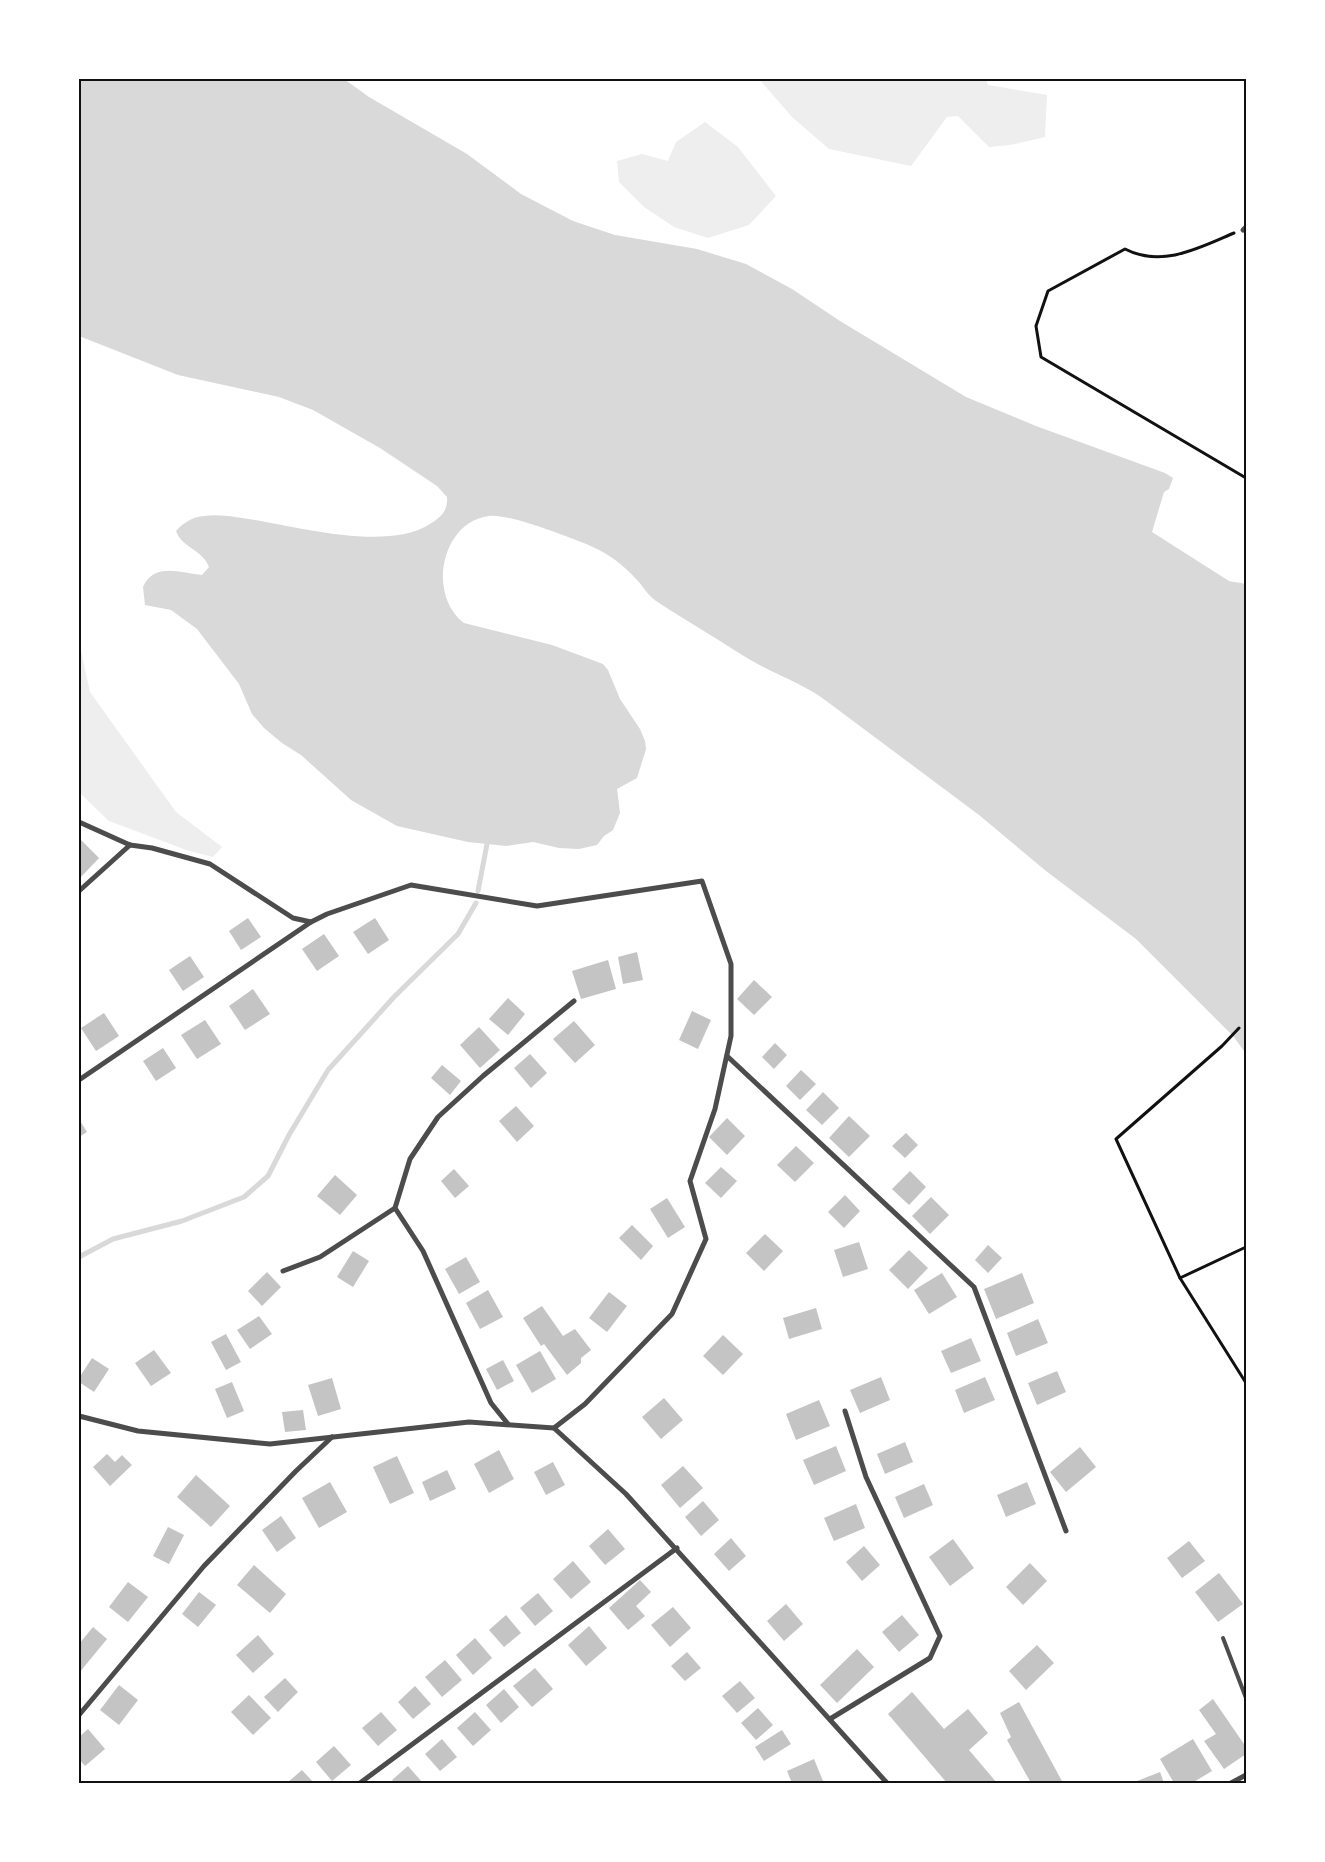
<svg xmlns="http://www.w3.org/2000/svg" width="1325" height="1862" font-family="Rubik,sans-serif">
<rect width="100%" height="100%" fill="#fff"/>
<g fill="#eee">
<polygon points="759,79 986,79 988,85 1047,95 1045,137 1010,145 989,147 958,116 947,117 911,166 829,149 792,117"/>
<polygon points="705,122 738,147 776,196 749,225 708,238 674,227 644,207 619,182 617,161 642,154 668,161 676,142"/>
<polygon points="79,642 90,692 176,812 222,847 213,857 189,851 109,821 82,795 79,790"/>
</g>
<path fill="#d9d9d9" d="M79 79H344L369 97 467 154 521 194 573 221 615 235 697 249 746 264 792 289 840 321 966 397 1036 426 1165 473 1173 478 1169 489 1164 492 1152 532 1229 581 1246 584V1054L1234 1037 1136 939 1046 871 979 815 825 700C807 687 788 679 769 670 747 659 727 645 707 633 690 622 672 612 656 601 648 595 644 588 638 581 619 560 603 550 576 540 557 533 509 514 489 516 441 522 427 595 464 623L552 645 603 664 608 670 620 699 640 729 645 741 646 749 637 778 617 789 620 813 613 830 604 836 597 845 579 849 559 848 533 842 506 846 468 842 397 826 351 800 301 755 282 743 264 728 252 714 239 684 197 629 171 610 145 605 143 587C155 561 182 574 202 575L209 567C203 550 181 547 176 531 181 525 187 521 194 518 213 512 236 517 255 520 302 528 388 551 430 524 441 517 448 511 447 497L437 486 380 448 313 410 279 397 178 375 79 336Z"/>
<g fill="none" stroke-linecap="round" stroke-linejoin="round">
<g stroke="#d9d9d9" stroke-width="5">
<polyline points="478,891 487,844 486,838"/>
<polyline points="79,1257 113,1239 182,1221 244,1197 268,1176 289,1135 328,1070 394,997 458,934 476,903"/>
</g>
</g>
<g fill="#c4c4c4">
<polygon points="79,838 99,858 79,879"/>
<polygon points="248,918 261,937 241,950 229,931"/>
<polygon points="375,918 389,940 368,954 353,932"/>
<polygon points="324,934 339,956 317,971 302,949"/>
<polygon points="637,952 643,980 623,984 618,957"/>
<polygon points="190,956 204,977 183,991 169,970"/>
<polygon points="608,960 616,989 581,999 572,971"/>
<polygon points="754,980 772,997 754,1015 737,999"/>
<polygon points="253,989 270,1014 245,1030 229,1006"/>
<polygon points="508,998 525,1014 508,1035 489,1019"/>
<polygon points="692,1011 711,1020 698,1049 679,1040"/>
<polygon points="104,1013 119,1036 96,1051 81,1028"/>
<polygon points="205,1020 221,1044 197,1059 181,1035"/>
<polygon points="574,1021 595,1045 575,1063 553,1039"/>
<polygon points="479,1027 500,1050 480,1068 460,1045"/>
<polygon points="775,1043 787,1055 774,1069 762,1057"/>
<polygon points="163,1048 176,1068 156,1081 143,1061"/>
<polygon points="530,1054 547,1073 531,1088 514,1068"/>
<polygon points="442,1065 461,1081 450,1095 431,1078"/>
<polygon points="801,1070 816,1084 800,1100 786,1086"/>
<polygon points="823,1092 839,1108 822,1125 806,1110"/>
<polygon points="516,1106 534,1126 517,1142 499,1121"/>
<polygon points="849,1116 870,1136 849,1157 829,1138"/>
<polygon points="727,1118 745,1136 727,1155 709,1137"/>
<polygon points="79,1119 87,1132 79,1137"/>
<polygon points="906,1133 918,1145 905,1158 892,1146"/>
<polygon points="796,1146 814,1163 795,1182 777,1165"/>
<polygon points="721,1167 737,1181 721,1198 705,1183"/>
<polygon points="454,1169 469,1186 455,1198 441,1181"/>
<polygon points="910,1171 926,1187 909,1205 892,1189"/>
<polygon points="335,1175 357,1195 340,1215 317,1196"/>
<polygon points="845,1195 860,1211 844,1228 828,1212"/>
<polygon points="931,1197 949,1215 930,1234 912,1216"/>
<polygon points="667,1198 685,1227 668,1238 650,1209"/>
<polygon points="632,1225 653,1246 641,1260 619,1238"/>
<polygon points="765,1234 783,1251 764,1271 746,1253"/>
<polygon points="859,1242 868,1269 843,1277 834,1250"/>
<polygon points="988,1245 1002,1258 988,1273 975,1260"/>
<polygon points="909,1250 928,1268 908,1289 889,1270"/>
<polygon points="353,1251 369,1261 353,1287 337,1277"/>
<polygon points="466,1257 480,1282 459,1294 445,1269"/>
<polygon points="267,1272 281,1287 262,1306 248,1291"/>
<polygon points="942,1273 957,1297 929,1314 914,1290"/>
<polygon points="1022,1273 1034,1303 996,1319 984,1289"/>
<polygon points="488,1290 503,1317 480,1329 466,1303"/>
<polygon points="609,1292 627,1306 607,1332 589,1318"/>
<polygon points="542,1306 563,1336 575,1329 591,1350 581,1358 581,1363 567,1375 544,1344 541,1346 523,1318"/>
<polygon points="816,1308 822,1329 789,1339 783,1318"/>
<polygon points="259,1316 272,1334 250,1349 237,1330"/>
<polygon points="1038,1319 1048,1343 1016,1356 1007,1333"/>
<polygon points="226,1334 241,1362 226,1370 211,1342"/>
<polygon points="723,1335 743,1354 723,1375 703,1356"/>
<polygon points="971,1338 981,1361 951,1373 941,1351"/>
<polygon points="154,1350 171,1373 151,1386 135,1363"/>
<polygon points="540,1351 556,1379 532,1393 516,1365"/>
<polygon points="92,1358 109,1369 94,1392 79,1382 79,1378"/>
<polygon points="503,1360 514,1381 497,1390 486,1369"/>
<polygon points="1057,1371 1066,1392 1037,1405 1028,1383"/>
<polygon points="881,1377 890,1400 860,1413 850,1390"/>
<polygon points="985,1377 995,1400 964,1413 955,1390"/>
<polygon points="332,1378 341,1409 318,1416 308,1385"/>
<polygon points="232,1382 244,1411 227,1418 215,1389"/>
<polygon points="664,1398 683,1420 661,1439 642,1417"/>
<polygon points="819,1400 830,1426 796,1440 786,1414"/>
<polygon points="303,1410 306,1430 285,1432 282,1412"/>
<polygon points="905,1442 913,1462 885,1474 877,1454"/>
<polygon points="836,1446 846,1471 814,1485 803,1460"/>
<polygon points="1080,1447 1096,1467 1066,1492 1050,1472"/>
<polygon points="499,1450 514,1479 489,1493 474,1464"/>
<polygon points="107,1454 115,1462 122,1455 132,1465 110,1486 93,1467"/>
<polygon points="397,1456 414,1493 390,1504 373,1467"/>
<polygon points="553,1462 565,1485 546,1495 534,1472"/>
<polygon points="683,1466 703,1488 680,1508 661,1485"/>
<polygon points="447,1470 456,1489 430,1501 422,1482"/>
<polygon points="196,1475 230,1506 211,1527 177,1497"/>
<polygon points="330,1482 347,1512 319,1528 302,1498"/>
<polygon points="1027,1482 1036,1504 1006,1517 997,1495"/>
<polygon points="924,1484 933,1505 904,1518 895,1497"/>
<polygon points="703,1501 719,1520 701,1536 685,1517"/>
<polygon points="856,1504 865,1528 834,1541 824,1518"/>
<polygon points="281,1516 296,1538 277,1552 262,1530"/>
<polygon points="168,1527 184,1535 169,1564 153,1556"/>
<polygon points="608,1529 625,1549 605,1565 589,1546"/>
<polygon points="731,1538 746,1556 729,1571 714,1554"/>
<polygon points="953,1539 974,1568 950,1586 929,1557"/>
<polygon points="1189,1541 1205,1561 1182,1578 1167,1558"/>
<polygon points="864,1546 880,1565 862,1581 846,1562"/>
<polygon points="573,1561 591,1582 571,1599 553,1579"/>
<polygon points="1030,1563 1047,1581 1023,1605 1006,1587"/>
<polygon points="254,1565 286,1594 270,1613 237,1585"/>
<polygon points="1219,1573 1243,1604 1218,1622 1195,1592"/>
<polygon points="640,1580 651,1592 636,1606 645,1616 628,1630 609,1608"/>
<polygon points="128,1582 148,1597 128,1622 109,1607"/>
<polygon points="199,1592 216,1605 198,1627 182,1614"/>
<polygon points="538,1593 553,1611 535,1626 520,1608"/>
<polygon points="786,1604 803,1624 784,1641 767,1621"/>
<polygon points="673,1607 691,1628 670,1647 651,1625"/>
<polygon points="506,1615 521,1633 504,1647 489,1630"/>
<polygon points="902,1615 919,1635 899,1652 882,1632"/>
<polygon points="589,1626 607,1648 586,1666 568,1645"/>
<polygon points="93,1627 107,1639 79,1673 79,1644"/>
<polygon points="258,1635 274,1654 253,1673 236,1655"/>
<polygon points="475,1638 492,1658 473,1675 456,1655"/>
<polygon points="1037,1645 1054,1663 1026,1690 1009,1671"/>
<polygon points="857,1649 874,1667 837,1703 820,1685"/>
<polygon points="687,1652 701,1668 685,1681 671,1666"/>
<polygon points="445,1660 462,1680 442,1697 425,1677"/>
<polygon points="535,1668 553,1689 532,1707 513,1686"/>
<polygon points="285,1678 298,1692 278,1712 264,1697"/>
<polygon points="740,1681 755,1698 737,1713 722,1696"/>
<polygon points="119,1685 138,1700 119,1725 100,1710"/>
<polygon points="415,1686 431,1704 413,1719 398,1702"/>
<polygon points="504,1689 519,1707 501,1723 486,1705"/>
<polygon points="912,1692 944,1729 968,1709 988,1733 969,1750 997,1783 947,1783 888,1714"/>
<polygon points="249,1695 271,1718 253,1735 231,1712"/>
<polygon points="1213,1699 1246,1747 1246,1754 1224,1769 1204,1741 1216,1734 1199,1710"/>
<polygon points="1019,1702 1063,1783 1031,1783 1007,1740 1011,1737 1000,1713"/>
<polygon points="758,1708 773,1725 756,1740 741,1723"/>
<polygon points="381,1712 397,1730 378,1746 362,1728"/>
<polygon points="475,1712 491,1730 473,1746 457,1728"/>
<polygon points="88,1729 105,1749 85,1766 79,1759 79,1737"/>
<polygon points="782,1730 791,1744 764,1761 755,1747"/>
<polygon points="442,1739 457,1757 440,1771 425,1754"/>
<polygon points="1193,1739 1212,1771 1192,1783 1174,1783 1160,1759"/>
<polygon points="334,1746 351,1765 332,1781 316,1762"/>
<polygon points="814,1759 823,1781 817,1783 792,1783 787,1771"/>
<polygon points="408,1766 422,1782 395,1783 392,1780"/>
<polygon points="302,1770 314,1783 287,1783"/>
<polygon points="1160,1772 1164,1783 1132,1783"/>
</g>
<g fill="none" stroke-linecap="round" stroke-linejoin="round">
<g stroke="#111" stroke-width="3">
<path d="M1234 233C1199 248 1162 268 1125 249L1048 291 1036 326 1041 357 1246 478"/>
<polyline points="1239,1028 1222,1046 1116,1139 1180,1278 1246,1383"/>
<polyline points="1180,1278 1246,1247"/>
</g>
<polyline stroke="#4c4c4c" stroke-width="4" points="1223,1638 1246,1698"/>
<g stroke="#4c4c4c" stroke-width="5">
<polyline points="1243,230 1246,227"/>
<polyline points="79,822 130,845 152,848 210,864 293,918 311,922"/>
<polyline points="79,891 130,845"/>
<polyline points="727,1056 974,1287 1066,1531"/>
<polyline points="79,1080 311,922 327,914 411,885 537,906 702,881 731,964 731,1036 715,1109 690,1181 706,1239 672,1314 585,1404 554,1428"/>
<polyline points="283,1271 320,1257 395,1208"/>
<polyline points="79,1416 138,1431 270,1444 469,1422 554,1428 626,1494 887,1783"/>
<polyline points="508,1424 491,1403 423,1251 395,1208 410,1159 438,1117 483,1076 574,1001"/>
<polyline points="79,1715 204,1566 296,1471 332,1437"/>
<polyline points="830,1719 930,1658 940,1636 866,1477 845,1411"/>
<polyline points="360,1783 677,1548"/>
<polyline points="1231,1783 1246,1775"/>
</g>
</g>
<rect width="1325" height="1862" fill="none" stroke="#ffffff" stroke-width="160"/>
<rect x="80" y="80" width="1165" height="1702" fill="none" stroke="#111" stroke-width="2"/>
</svg>
